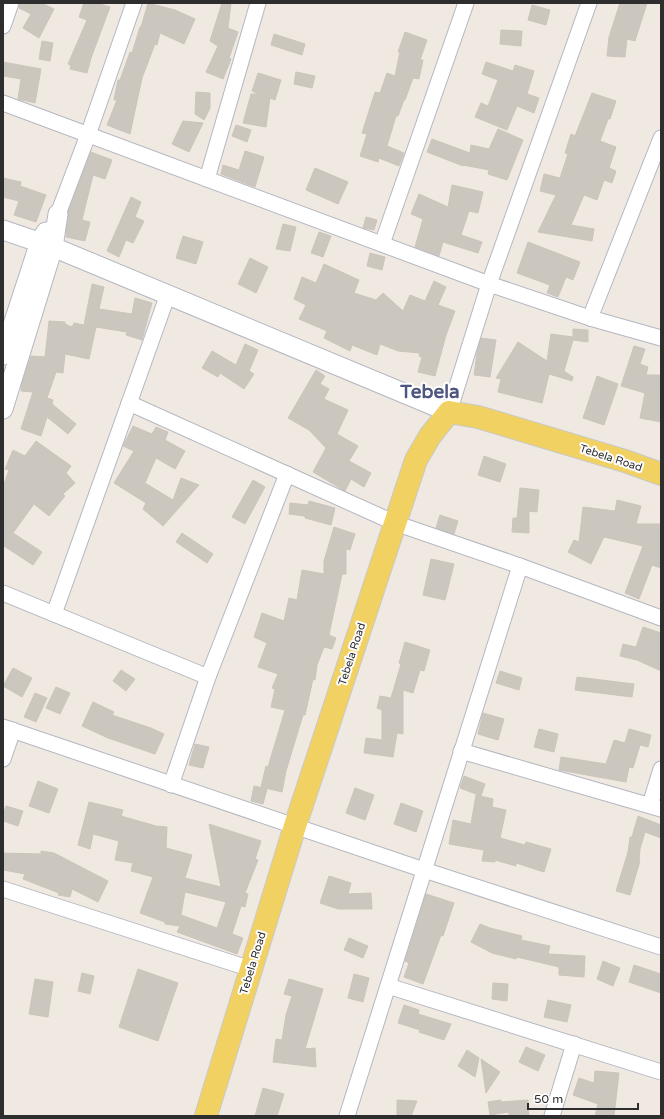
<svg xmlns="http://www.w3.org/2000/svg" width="664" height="1119" font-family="'Varela Round',sans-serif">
<rect width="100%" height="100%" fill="#efe9e1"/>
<g fill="#cbc7bf" stroke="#cbc5ba" fill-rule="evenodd">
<polygon points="20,3 42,3 54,9 39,38 23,28 31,14 19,8"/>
<polygon points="84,3 97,3 110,7 91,58 87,73 70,69 71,65 68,64 87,20 79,17"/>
<polygon points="148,3 175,10 195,19 184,44 160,33 157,45 155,44 142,78 130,134 107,125 117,100 114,100 118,80 120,80 130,52 132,53 140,27 141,27"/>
<polygon points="222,3 231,3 228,28 238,32 229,58 231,59 223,79 206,72 218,46 210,41"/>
<polygon points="620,3 647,3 635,41 627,39 625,57 607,56 609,37"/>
<polygon points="532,5 550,10 546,25 528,20"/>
<polygon points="501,30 522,31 521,46 500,44"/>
<polygon points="405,32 427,40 420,60 423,60 419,79 413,78 405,100 404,100 398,116 396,116 387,146 404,153 399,166 379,158 378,162 360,156 367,134 362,133 375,92 380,93 387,73 395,76 400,52 398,52"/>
<polygon points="274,34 305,44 302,55 271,45"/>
<polygon points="42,41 53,43 50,61 39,59"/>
<polygon points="3,62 41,69 35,103 18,99 21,79 3,76"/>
<polygon points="486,62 513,71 515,65 534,71 527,94 539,98 534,113 517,106 507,130 475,117 481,103 488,106 498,80 482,74"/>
<polygon points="296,72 315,76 312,88 294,84"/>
<polygon points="258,73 281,80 275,100 270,98 266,127 243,123 251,94 259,94 252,91"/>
<polygon points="196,92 210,93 210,108 204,120 195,114"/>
<polygon points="592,93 616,101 610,119 608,119 600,141 616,147 609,168 616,171 612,183 604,180 597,200 584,195 571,225 594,229 592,241 538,232 556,195 540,191 544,174 560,178 568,154 565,153 571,134 575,136"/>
<polygon points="183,121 203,123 189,152 172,144"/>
<polygon points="236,125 251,130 247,142 232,136"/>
<polygon points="498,129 523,140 507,180 488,174 489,170 463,165 463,166 427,152 432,139 470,153 471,145 489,149"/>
<polygon points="245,151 264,157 255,187 221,174 223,165 239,170"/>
<polygon points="91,152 112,160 105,179 93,175 82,220 90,222 85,241 66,237 68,212"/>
<polygon points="315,168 348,182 338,204 306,190"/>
<polygon points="3,178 21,182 20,186 46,195 36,222 14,215 19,201 3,197"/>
<polygon points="452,185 483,192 478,213 469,211 461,235 482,242 478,253 443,242 439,256 415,247 423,219 411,214 419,194 448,207"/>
<polygon points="131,197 141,202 135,217 144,221 133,243 126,240 119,257 107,251"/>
<polygon points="366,217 377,220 374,230 363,228"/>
<polygon points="283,224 296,227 290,251 276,249"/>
<polygon points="319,232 331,236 323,257 311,253"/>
<polygon points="183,236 203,242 196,264 176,258"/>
<polygon points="528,242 580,262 573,280 566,277 558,297 547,293 550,285 517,273"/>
<polygon points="370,253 385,257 382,270 367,266"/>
<polygon points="250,258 268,267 256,293 238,284"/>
<polygon points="324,264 359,280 354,293 376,300 383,293 403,311 410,295 425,301 434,281 446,287 438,305 455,311 446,335 435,376 418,372 422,357 419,356 420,353 398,351 380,344 377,355 352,345 350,351 324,338 327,331 299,319 306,305 294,299 302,277 316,283"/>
<polygon points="92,284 104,287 99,309 132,314 135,298 152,303 142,340 126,335 127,332 96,327 89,359 65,354 63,373 56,372 47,398 53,400 52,404 76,424 68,434 47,417 41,436 21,429 33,392 21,391 22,384 31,356 45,357 49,321 65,322 65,324 72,327 74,323 84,325"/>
<polygon points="573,329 588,330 588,342 573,340 564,371 573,377 572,381 549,374 542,403 498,392 501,379 496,378 518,342 547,361 551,334 573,337"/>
<polygon points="481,338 496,340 490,377 474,375 477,353"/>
<polygon points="245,344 258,350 249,371 254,374 244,389 220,373 218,377 202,368 212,351 236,365"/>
<polygon points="634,346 645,349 640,364 648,367 646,375 660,375 661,422 640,418 645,393 621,386"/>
<polygon points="316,370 325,376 320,384 329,389 324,399 348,410 337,434 358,446 349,461 371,473 364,487 351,479 345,491 313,472 326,448 309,430 288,418"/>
<polygon points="597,376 618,384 604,425 583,418"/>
<polygon points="133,426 152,434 156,427 168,432 165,440 185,451 175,469 156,458 145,483 173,500 181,478 199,485 163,526 143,509 146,503 114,483 134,451 123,446"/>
<polygon points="36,441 71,466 66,473 75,483 63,494 65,496 49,516 34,504 13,533 42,552 33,565 4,546 3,548 3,487 9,470 5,469 13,450 25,456"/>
<polygon points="484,456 506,464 500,482 478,475"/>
<polygon points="253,480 265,487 245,524 232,517"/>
<polygon points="520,488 539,490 537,512 529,511 529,533 512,532 513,518 517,518"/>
<polygon points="617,500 641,506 636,524 661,524 661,568 652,565 639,599 625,593 643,546 604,537 591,564 568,552 574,540 579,542 583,507 615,511"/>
<polygon points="309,501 335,508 331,525 305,518 305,516 289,514 290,503 308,505"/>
<polygon points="440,515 458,521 454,534 436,528"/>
<polygon points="334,527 355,534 350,550 346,549 346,574 342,574 329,635 336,638 332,649 324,647 317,665 315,680 313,679 305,715 303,715 286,771 282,792 261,787 266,766 268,767 285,710 271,707 275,689 272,688 278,674 258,667 267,643 254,637 262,613 284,621 289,598 297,600 302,570 324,574 324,561"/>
<polygon points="182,533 213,554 207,563 176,542"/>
<polygon points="431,559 454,564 445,600 423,595"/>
<polygon points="643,627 661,633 661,671 637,660 620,656 623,644 636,647"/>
<polygon points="405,642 430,650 424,671 420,670 413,693 403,690 403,734 397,733 393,757 364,753 366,738 382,740 382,710 377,708 380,696 391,698 401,664 399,663"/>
<polygon points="13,668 32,678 22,697 3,686"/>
<polygon points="121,670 135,679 126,691 113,681"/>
<polygon points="500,671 522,678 519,690 496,683"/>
<polygon points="577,677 634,684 632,697 575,690"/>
<polygon points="56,687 70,693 60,714 46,708"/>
<polygon points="35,693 47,698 36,722 24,717"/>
<polygon points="93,702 114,712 112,715 151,728 164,734 155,754 108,738 82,726"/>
<polygon points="483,713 504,719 498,740 478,734"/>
<polygon points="539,729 558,734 554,752 534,747"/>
<polygon points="629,729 651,735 648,747 640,745 633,768 629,767 626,782 559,770 561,757 606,764 614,740 625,743"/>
<polygon points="195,744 209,747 203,768 189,765"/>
<polygon points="464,776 485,784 481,796 460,788"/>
<polygon points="38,781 58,789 49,813 29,806"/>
<polygon points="254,786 267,789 263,804 251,801"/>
<polygon points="355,788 374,795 365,820 346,813"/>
<polygon points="476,795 493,799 492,807 506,810 500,838 525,845 526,842 551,849 544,872 516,863 516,866 495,860 495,862 482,861 484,850 449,844 453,820 471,824"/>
<path d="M89 802 123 810 121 816 156 826 167 827 166 848 192 855 185 878 221 887 209 824 261 841 255 859 258 860 245 893 248 894 245 907 241 906 232 934 243 938 237 954 177 932 180 926 165 924V922L140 913 153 877 131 871 133 863 115 860 119 841 93 834 90 849 78 845ZM185 892 226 902 217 928 181 915Z"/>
<polygon points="401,803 423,811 416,832 394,824"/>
<polygon points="6,806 23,811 18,826 3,821 3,815"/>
<polygon points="638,816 661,825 661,838 645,832 640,849 639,861 640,861 630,895 616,891 628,852 630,837 632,837"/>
<polygon points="41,851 54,853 108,881 98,902 72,889 70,897 58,895 59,893 23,879 25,874 3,870 3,853 41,854"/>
<polygon points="329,876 351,883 348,894 371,893 372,909 338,909 320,903"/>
<polygon points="426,894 454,903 443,936 441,935 423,984 404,977 409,963 405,961"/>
<polygon points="480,924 490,928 522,936 521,940 550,946 548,954 585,956 584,977 559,975 559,967 517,957 516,959 492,953 471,942"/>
<polygon points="349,938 368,946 363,958 344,950"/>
<polygon points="603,961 620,968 613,986 597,979"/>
<polygon points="634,965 661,974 661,993 629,982"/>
<polygon points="138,969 178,983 158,1041 119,1027"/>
<polygon points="82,973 94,976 90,994 78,991"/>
<polygon points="354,974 369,978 363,1002 348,998"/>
<polygon points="35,979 53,982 48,1017 29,1014"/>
<polygon points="289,979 323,989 305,1049 315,1048 316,1067 273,1062 276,1039 282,1040 286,1015 292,996 284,994"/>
<polygon points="493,983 508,984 507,1001 492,999"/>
<polygon points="548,1000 571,1005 567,1022 544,1017"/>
<polygon points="404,1005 419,1010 418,1014 451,1024 444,1040 419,1032 420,1030 398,1023"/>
<polygon points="526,1047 545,1055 538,1071 519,1062"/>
<polygon points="467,1050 479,1058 475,1077 458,1066"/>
<polygon points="481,1059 500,1072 486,1093"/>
<polygon points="595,1071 619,1073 614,1116 595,1116 598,1104 573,1095 579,1078 594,1083"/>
<polygon points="263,1088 284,1094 277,1116 255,1116"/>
<polygon points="397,1100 417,1101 411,1116 397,1116"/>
<polygon points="501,1100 501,1102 528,1100 529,1116 509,1116 509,1112 490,1115 488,1102"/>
</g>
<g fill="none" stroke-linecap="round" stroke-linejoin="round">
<g stroke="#b4b7c1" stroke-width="17">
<g id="minor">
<polyline points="3,26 11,3"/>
<polyline points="3,103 489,284 590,318 661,338"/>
<polyline points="207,179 258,3"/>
<polyline points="58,214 88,135 134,3"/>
<polyline points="382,244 466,3"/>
<polyline points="590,318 661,138"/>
<polyline points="129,403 395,523 520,566 661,618"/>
<polyline points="449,412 489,284 589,3"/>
<polyline points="3,593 208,677"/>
<polyline points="54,614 168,294"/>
<polyline points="3,727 424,870 661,947"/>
<polyline points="461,751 661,809"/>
<polyline points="3,759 13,730"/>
<polyline points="171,785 208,677 287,474"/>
<polyline points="650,805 661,769"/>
<polyline points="3,889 251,969"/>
<polyline points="388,986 661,1072"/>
<polyline points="347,1116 520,566"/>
<polyline points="552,1116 574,1044"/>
</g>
</g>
<g stroke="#b4b7c1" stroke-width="21">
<g id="tertiary">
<polyline points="3,230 53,247 449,412"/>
<polyline points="3,355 40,242 46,232"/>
<polyline points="3,409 53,247 58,214"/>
</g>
</g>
<g stroke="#c9c9c9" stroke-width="24">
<polyline id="primary" points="206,1116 295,826 416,460 430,436 449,412 478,417 625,461 661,474"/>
</g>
<use href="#minor" stroke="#fff" stroke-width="15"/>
<use href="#tertiary" stroke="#fff" stroke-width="19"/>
<use href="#primary" stroke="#f2d163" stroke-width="22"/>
</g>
<g text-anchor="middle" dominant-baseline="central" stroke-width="4" stroke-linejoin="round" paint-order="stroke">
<g font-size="11" fill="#2e2e2e" stroke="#fff">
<text transform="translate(611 458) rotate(18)">Tebela Road</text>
<text transform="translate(352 654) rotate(-72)">Tebela Road</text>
<text transform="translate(253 963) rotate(-73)">Tebela Road</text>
</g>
<g font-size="19" font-weight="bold" fill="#4d5680" stroke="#fff">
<text x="430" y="392">Tebela</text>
</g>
</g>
<rect width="664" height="1119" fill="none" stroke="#2e2e2e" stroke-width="8"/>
<path d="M528 1103v6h110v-6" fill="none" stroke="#2e2e2e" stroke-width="2"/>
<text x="534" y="1103" font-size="12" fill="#2e2e2e" stroke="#ffffff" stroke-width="3" paint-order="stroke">50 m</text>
</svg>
